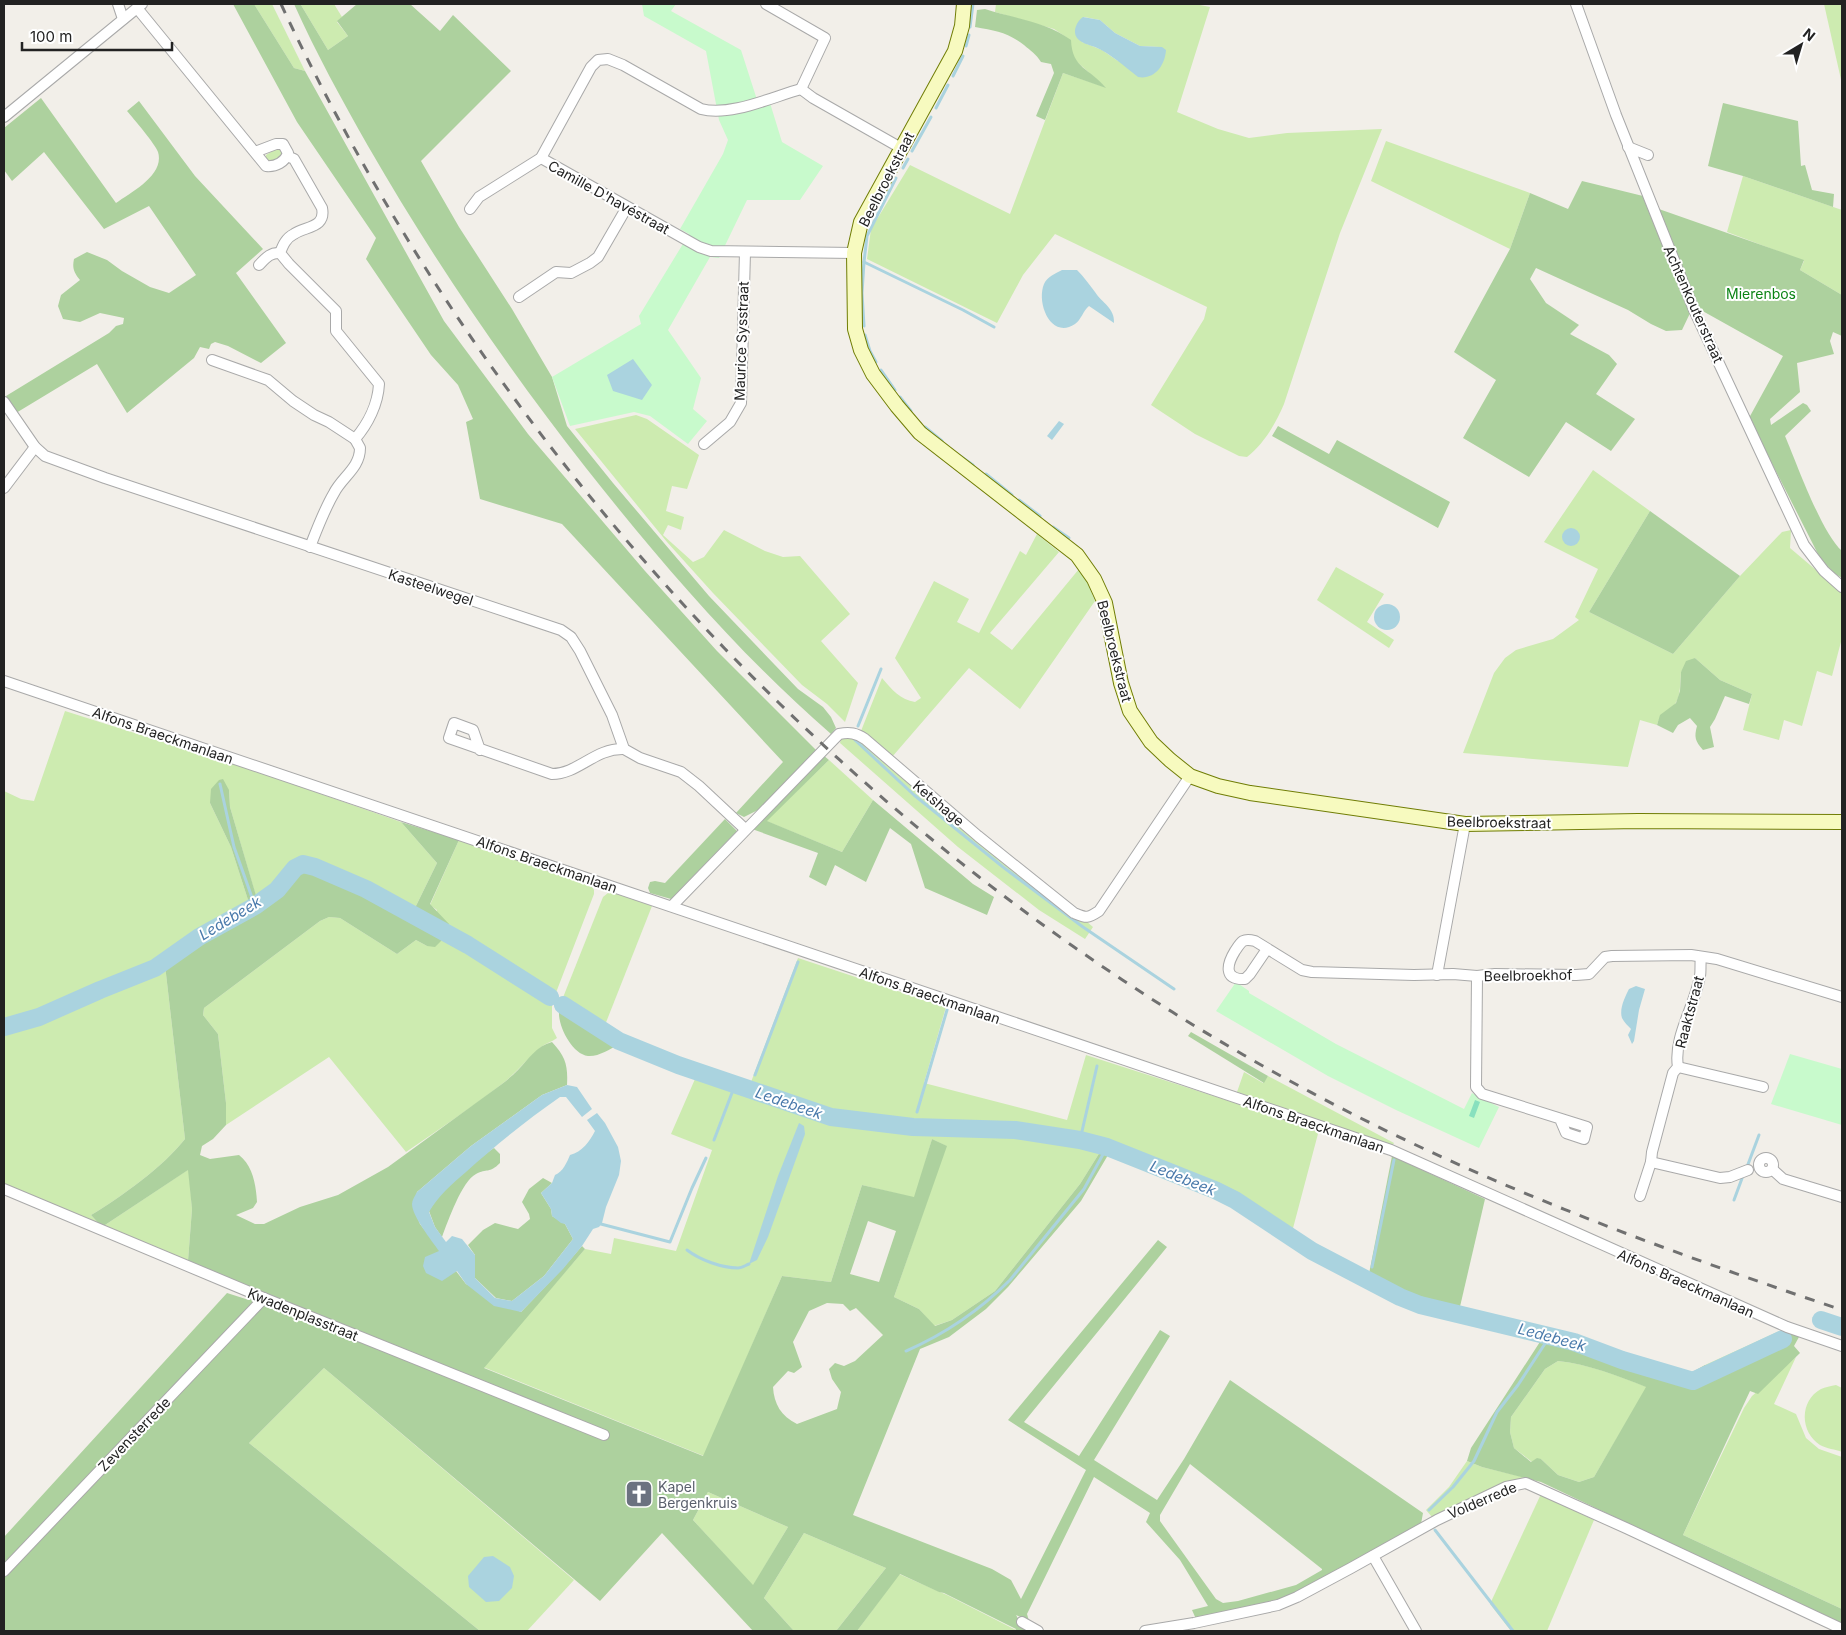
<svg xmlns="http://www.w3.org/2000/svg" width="1846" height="1635" font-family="Inter,sans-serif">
<rect width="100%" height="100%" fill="#f2efe9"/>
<g fill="#cdebb0" fill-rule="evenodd">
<polygon points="254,4 272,4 305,71 294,68"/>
<polygon points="303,4 334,4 342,17 337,22 348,36 328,50 301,5"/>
<path d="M996 4H1195L1210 7 1177 112 1218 129 1249 138 1287 133 1382 129 1340 233 1284 404C1276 423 1264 444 1247 457L1239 456 1195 434 1151 405 1204 319 1207 307 1055 234 1023 275 997 323 867 259 871 229 910 165 1010 214 1063 73 1105 87 1075 60 1066 37 1054 29 995 12ZM1084 17 1100 20 1115 33 1140 46 1160 47 1118 61 1102 50 1082 42Z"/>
<polygon points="1824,4 1842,4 1842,88 1842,84"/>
<polygon points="1386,141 1530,193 1510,249 1371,181"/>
<polygon points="277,148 280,148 283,152 281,157 270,162 266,159 266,155"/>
<polygon points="1743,176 1842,210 1842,295 1800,270 1804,261 1727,232"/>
<polygon points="636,415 647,419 699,455 687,489 672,486 666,511 684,517 681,530 668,525 663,535 693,562 704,557 724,530 765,551 783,557 800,556 850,614 821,641 858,683 845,722 827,704 802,685 713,593 667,542 575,429"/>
<path d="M1593 470 1650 511 1589 612 1673 654 1740 576 1782 532 1791 530 1790 548 1842 592V638L1832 676 1817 671 1802 726 1784 720 1779 740 1743 730 1752 694 1720 680 1695 658 1681 672C1680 682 1681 696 1675 704 1667 713 1661 712 1657 725L1640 720 1628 767 1463 753 1494 673 1505 658 1516 650 1553 639 1579 620 1575 617 1598 569 1544 542Z"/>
<path d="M1037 534 1059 552 990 633 1012 650 1079 569 1085 577 1095 601 1020 709 969 668 892 757 861 731 882 678C891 689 901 700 915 702L921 698 895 658 934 581 969 599 957 622 979 633 1020 551 1026 555Z"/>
<polygon points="1336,567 1384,594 1367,622 1394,640 1389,648 1317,600"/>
<path d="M65 711 261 773 401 822 437 863 415 908 351 877 316 863 283 874 275 886 257 900 230 807 229 790 210 803 231 847 249 903 158 957 165 965 185 1139C164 1166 120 1198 91 1215L102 1227 189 1169 192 1209 188 1261 102 1227 4 1184V791L21 799 34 801Z"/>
<polygon points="853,736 866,745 977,841 1086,921 1093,927 1085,939 1039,910 958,847 840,743 841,739"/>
<polygon points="829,760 873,800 842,852 766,821"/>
<path d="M459 840 591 885 594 890V894L552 1003V1028L557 1038C552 1042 546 1043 541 1047 527 1059 516 1073 502 1084 471 1108 438 1130 406 1152L329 1057 226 1125V1103L218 1034 203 1015 204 1008 320 921 329 917 340 918 397 954 416 940 427 946 437 910 430 905Z"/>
<polygon points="608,893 623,895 652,906 605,1025 562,1000 603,897"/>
<polygon points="798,958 946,1007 924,1083 1067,1120 1086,1055 1319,1130 1292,1232 1237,1196 1083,1133 1057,1132 1015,1126 980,1123 950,1124 919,1120 886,1121 796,1104 761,1089 751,1082"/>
<polygon points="1244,1072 1263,1083 1268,1076 1394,1143 1392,1146 1237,1092"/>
<polygon points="695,1079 744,1095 809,1118 868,1130 931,1135 1014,1135 1100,1152 1080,1184 995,1291 952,1320 934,1326 919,1309 894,1297 946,1146 932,1139 915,1198 862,1185 831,1282 782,1276 704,1456 483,1367 585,1249 611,1254 614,1238 676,1251 712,1150 671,1134"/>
<polygon points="1784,1329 1792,1333 1709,1370 1705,1365"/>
<polygon points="1796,1357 1774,1404 1796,1414 1806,1438 1819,1449 1842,1457 1842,1609 1683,1535 1744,1408 1752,1396"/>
<path d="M1558 1361C1589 1364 1618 1376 1647 1387L1594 1477 1579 1482 1558 1475 1541 1459 1532 1462 1514 1448 1510 1432 1511 1417 1545 1369Z"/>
<polygon points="324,1368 574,1580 527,1631 480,1631 249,1443"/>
<path d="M1836 1385 1842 1388V1452C1835 1449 1827 1449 1820 1445 1800 1432 1799 1401 1821 1389 1825 1387 1831 1386 1836 1385Z"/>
<polygon points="1467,1461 1482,1467 1523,1477 1521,1480 1480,1494 1432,1517 1426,1510 1449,1487"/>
<polygon points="708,1492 788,1527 753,1586 693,1520"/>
<polygon points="1541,1494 1594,1520 1547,1631 1511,1631 1490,1604"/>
<polygon points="804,1533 886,1568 836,1631 794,1631 764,1598"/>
<polygon points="899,1574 947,1595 1016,1630 1015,1631 857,1631"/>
</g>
<g fill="#add19e" fill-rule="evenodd">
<polygon points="233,4 254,4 294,68 305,71 444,321 528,434 645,571 717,651 816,750 760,809 744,817 736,813 783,762 562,524 480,499 466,422 473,419 458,385 431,355 366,259 376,238 297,122"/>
<path d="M294 4H303L301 5 328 50 348 36 337 21 357 4H410L440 31 453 15 511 71 421 161 459 227 512 309 552 377 567 426 613 483 709 596 798 689 823 707 831 717 836 728 831 734C740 655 661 563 586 468 506 366 433 259 368 146 342 100 316 53 294 4Z"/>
<path d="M985 9C1013 18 1047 22 1071 40 1072 69 1090 68 1106 88L1063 73 1045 120 1036 116 1054 73 1051 64 1041 62C1036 54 1031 51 1024 45 1007 32 996 31 975 27L977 10Z"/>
<path d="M41 98 116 203C131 192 165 175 158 152 156 145 133 118 127 111L139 101 195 176 263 249 236 273 286 343 261 363 228 346 215 342 211 344 209 349 200 347 194 358 127 413 97 364 16 413 6 396 109 333 116 326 123 324 124 318 100 313 80 322 63 319 58 306 61 295 80 280C74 273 72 268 74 259L87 252 107 260 122 271 150 287 169 293 196 275 149 206 104 229 44 152 12 181 4 170V128Z"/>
<polygon points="1723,103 1798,121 1801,166 1805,165 1812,190 1834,194 1833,207 1743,176 1708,166"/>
<polygon points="1582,181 1643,196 1692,309 1682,330 1666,331 1651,324 1628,310 1536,268 1530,279 1546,303 1579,325 1570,334 1609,355 1617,364 1596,394 1635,419 1611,451 1566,422 1529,477 1463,438 1496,380 1454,352 1510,249 1530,193 1568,209"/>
<path d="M1656 208 1804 260 1800 270 1842 295V336L1833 332 1830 341 1834 354 1797 363 1800 392 1770 419 1771 425 1803 403 1807 405 1811 411 1785 436C1797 464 1821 532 1842 551V578L1834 573 1820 558 1749 418 1783 356 1699 309Z"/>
<polygon points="1278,426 1329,454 1337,440 1450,502 1438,528 1272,436"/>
<polygon points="1650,511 1740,576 1673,654 1589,612"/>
<path d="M1695 658 1720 680 1752 694 1749 704 1725 696 1715 719 1710 727 1714 747 1703 750C1695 741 1694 737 1697 726L1690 718 1678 725 1673 733 1657 725 1660 715 1676 703 1680 691 1681 672 1686 661Z"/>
<polygon points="823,755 829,760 767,821 842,852 873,800 973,884 994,897 987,915 925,888 911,844 890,828 866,882 835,865 826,886 809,877 818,853 752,829"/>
<path d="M223 779 229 790 230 807 257 899 275 886 292 865 303 860 316 863 351 877 415 908 437 863 401 822 459 840 430 904 449 924 441 941 435 947 427 946 416 940 397 954 340 918 329 917 320 921 204 1008 203 1015 218 1034 226 1103V1125L213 1139 202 1146 200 1155 210 1159 239 1155C253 1166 256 1185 257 1202L253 1208 236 1215 255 1224H264L300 1207 338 1195 388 1167 502 1084C507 1080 513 1075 518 1070 529 1059 536 1046 552 1042 566 1057 568 1066 567 1085L542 1095 471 1146 417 1192 414 1210 420 1224 466 1284 521 1312 562 1269 582 1246 585 1249 484 1368 703 1456 782 1276 831 1282 862 1185 914 1197 932 1139 947 1146 894 1297 919 1309 935 1326 952 1320 995 1291 1080 1184 1100 1152 1108 1155 1081 1201 1008 1287 986 1309 949 1337 920 1349 853 1515 992 1569 1011 1580 1021 1599 1086 1470 1008 1420 1158 1240 1167 1247 1024 1422 1079 1456 1160 1330 1170 1336 1094 1460 1157 1500 1184 1459 1230 1380 1423 1513 1421 1524 1330 1575 1278 1601 1196 1619 1192 1610 1208 1606 1180 1560 1146 1522 1150 1513 1094 1477 1027 1614 1029 1621 1016 1615 1025 1631H1015L1016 1629 944 1593 939 1592 900 1574 857 1631H836L886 1568 804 1533 764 1598 794 1631H753L662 1533 600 1601 324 1368 249 1443 480 1631H4V1537L227 1293 249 1300 254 1288 188 1261 192 1209 188 1170 102 1227 91 1215C120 1198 164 1166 185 1139L165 965 158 957 249 903 231 847 210 803 211 789 219 780ZM868 1221 896 1231 879 1282 850 1274ZM827 1303 843 1304 850 1311 856 1308 883 1335 855 1361 844 1366 835 1363 829 1369 832 1379 841 1392 837 1409 797 1424C781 1416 774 1404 773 1387L788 1371 794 1373 802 1367 793 1342 809 1311ZM1190 1464 1322 1569V1570L1296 1585 1238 1601 1223 1603 1216 1599 1160 1521V1515ZM708 1492 788 1527 753 1585 693 1520Z"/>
<polygon points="725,819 737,831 671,899 650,893 648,888 650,882 655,881 665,883"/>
<path d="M562 1000 622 1037 685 1062 734 1078 746 1080 755 1084 761 1089 756 1099 695 1079 618 1045C610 1049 598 1057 588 1056 572 1054 558 1026 559 1012 559 1008 561 1004 562 1000Z"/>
<polygon points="1191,1032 1268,1076 1264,1083 1188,1036"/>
<path d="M494 1148 500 1154V1163C489 1174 487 1168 476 1174 462 1181 448 1221 442 1237L435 1227 429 1211C443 1187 471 1164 494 1148Z"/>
<polygon points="1392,1156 1485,1199 1459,1311 1422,1302 1402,1294 1369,1274"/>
<polygon points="543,1178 552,1183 541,1193 551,1209 552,1216 565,1224 573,1239 544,1276 512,1301 496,1298 475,1278 475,1255 468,1245 483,1230 495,1223 518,1229 530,1219 529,1214 522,1202 529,1189"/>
<path d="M1547 1331 1575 1337 1687 1375 1705 1365 1710 1370 1770 1341 1791 1333 1799 1337 1794 1346 1800 1353 1758 1394 1750 1391 1683 1535 1842 1609V1625L1541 1482 1482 1467 1467 1461 1471 1448ZM1558 1361C1588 1364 1618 1376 1646 1387L1594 1477 1579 1482 1558 1475 1541 1459 1537 1458 1531 1462 1514 1448 1510 1432 1511 1417 1545 1369Z"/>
</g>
<g fill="#c8facc">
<polygon points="642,4 676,4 671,11 741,50 759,106 770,103 782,142 823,166 800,200 747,200 719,258 710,257 668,330 701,378 693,409 707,421 688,444 650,416 634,412 570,426 552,377 641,324 639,316 689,234 680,229 723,154 728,140 719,120 706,51 644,16"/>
<polygon points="1236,982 1249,991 1249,993 1336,1044 1464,1109 1472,1093 1499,1107 1479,1148 1396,1110 1328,1076 1216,1011"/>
<polygon points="1790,1054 1842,1069 1842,1125 1771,1104"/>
</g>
<polygon fill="#88e0be" points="1475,1100 1480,1102 1474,1118 1469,1116"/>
<g fill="#aad3df">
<path d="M1083 17 1100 20 1115 33 1140 46 1162 47 1166 50C1165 66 1154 80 1138 77 1124 66 1111 54 1095 47 1089 45 1081 43 1077 38 1072 31 1077 21 1083 17Z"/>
<path d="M1062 270H1077C1084 277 1089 284 1095 292 1102 303 1115 308 1114 323L1089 306C1083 311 1081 320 1075 324 1051 340 1036 303 1044 284 1047 277 1056 273 1062 270Z"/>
<polygon points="633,359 652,385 642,400 613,391 607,375"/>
<polygon points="1059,421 1064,424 1052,440 1047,436"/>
<circle cx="1571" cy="537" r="9"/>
<circle cx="1387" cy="617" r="13"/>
<path d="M1636 986 1645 989 1639 1010 1634 1041 1632 1044 1628 1035 1631 1029C1628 1026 1624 1022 1622 1018 1619 1009 1625 997 1629 989Z"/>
<path d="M567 1085 577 1087 592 1109 582 1117 566 1097H560C527 1120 496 1145 466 1172 452 1184 438 1196 429 1212L435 1227 446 1242 452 1236 462 1239 475 1255V1278L495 1298 512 1301 544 1276 573 1239 565 1224 561 1223 552 1216 551 1209 541 1193 552 1183 555 1175C563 1172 567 1162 570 1155 582 1152 590 1141 595 1131L587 1120 597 1113 605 1123 618 1147 621 1161 619 1175 606 1207 602 1223 599 1227 593 1229 582 1246 563 1269 521 1312 494 1306 466 1284 457 1271 442 1281 426 1273 423 1266 425 1257 439 1251C432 1241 412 1216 412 1204 412 1200 415 1196 417 1192L471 1146 542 1095Z"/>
<polygon points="799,1123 804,1126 805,1134 768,1237 757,1260 749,1264 778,1176"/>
<polygon points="493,1556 510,1567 514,1576 512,1588 499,1601 486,1602 469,1587 468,1576 484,1557"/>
</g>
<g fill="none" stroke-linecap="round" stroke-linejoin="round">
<g stroke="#aad3df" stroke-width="3">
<polyline points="970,27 973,4"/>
<polyline points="966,46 969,35"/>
<polyline points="953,76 963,56"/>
<polyline points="936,108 948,85"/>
<polyline points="912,151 931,117"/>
<polyline points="903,168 908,159"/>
<polyline points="896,178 867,236 864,262 963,310 994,327"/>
<polyline points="864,326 862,293 864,262"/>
<polyline points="865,335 870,351 876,362"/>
<polyline points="881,370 895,390"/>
<polyline points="900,397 911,411"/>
<polyline points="925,427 942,441"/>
<polyline points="960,456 973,465"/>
<polyline points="986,474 1012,495"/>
<polyline points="1019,500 1040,516"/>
<polyline points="1053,527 1069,538"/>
<polyline points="858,726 881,669"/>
<polyline points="855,740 914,795 1003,867 1083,927 1174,989"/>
<polyline points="220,784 234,847 255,906"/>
<polyline points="755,1075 798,962"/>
<polyline points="917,1112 947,1010"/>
<polyline points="714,1140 735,1085"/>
<polyline points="1080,1140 1097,1066"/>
<polyline points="1747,1167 1759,1135"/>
<polyline points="1734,1200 1744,1173"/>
<polyline points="597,1223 670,1242 692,1188 706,1158"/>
<path d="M687 1250C700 1260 722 1268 738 1268 742 1268 746 1265 749 1264"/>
<polyline points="1372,1267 1394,1160"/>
<polyline points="1368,1280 1370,1275"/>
<path d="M906 1351C945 1334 980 1310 1010 1280L1084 1189 1107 1147"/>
<polyline points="1429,1510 1453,1487 1474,1461 1497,1412 1518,1385 1550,1336"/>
<polyline points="1435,1530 1513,1631"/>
</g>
<g stroke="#aad3df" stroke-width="18">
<polyline points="563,1005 619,1041 678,1065 831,1117 913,1127 1015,1130 1080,1140 1107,1147 1215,1190 1235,1200 1312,1251 1400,1297 1420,1305 1574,1342 1622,1360 1693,1381 1783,1339"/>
<polyline points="4,1027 39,1017 100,990 155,968 199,937 255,906 277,890 295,868 303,864 315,867 366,889 468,945 550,997"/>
<polyline points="1821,1320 1842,1327"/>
</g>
<g stroke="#a9a9a9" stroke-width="12">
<g id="street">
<polyline points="118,4 123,19"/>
<polyline points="766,4 825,38 801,89"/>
<polyline points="1576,4 1616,115 1694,310 1804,545 1824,571 1842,587"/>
<path d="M137 8 266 166C276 167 285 162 288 153L283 144H276L255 152"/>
<polyline points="801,89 813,98 901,148"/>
<polyline points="4,117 142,4"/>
<polyline points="1628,147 1648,155"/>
<path d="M287 156 294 159 322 208C326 228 306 226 294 234 286 238 283 245 280 253L289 264 336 311V331L379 384C378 404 368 424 355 439L360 448C360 468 342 477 334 493 324 510 317 529 310 547"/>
<polyline points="541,158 699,247 711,251 854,253"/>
<path d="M470 209 479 197 541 158 591 67 598 60 608 59 623 65 701 109C730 117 772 97 801 89"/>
<path d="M259 265C265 259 270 252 280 253"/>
<polyline points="519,297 556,272 571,273 590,263 598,257 627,207"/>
<polyline points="212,360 268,380 293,401 314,415 329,422 355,439"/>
<polyline points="4,402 35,447 45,456 105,478 561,630 571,637 580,651 612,715 624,749 640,758 681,772 699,786 745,829"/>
<polyline points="704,444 730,422 741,403 745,252"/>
<polyline points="4,488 35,447"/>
<polyline points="4,681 1391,1150 1787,1327 1842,1346"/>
<path d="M480 750 473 730 454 723 449 738 552 774C578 774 595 748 624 749"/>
<path d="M672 906 839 734C850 732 856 733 865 739L978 836 1074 913C1086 918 1087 919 1099 911L1190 776"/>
<path d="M1267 949 1250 974 1245 979C1223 980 1227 964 1235 951 1237 948 1240 943 1243 941 1247 939 1251 940 1255 941L1302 970 1312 972 1414 975 1453 974 1477 976 1495 974 1576 975 1589 974 1605 957 1612 956 1691 955 1717 959 1842 997"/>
<polyline points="1437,975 1465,824"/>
<polyline points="1477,976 1476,1087 1482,1094 1587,1127 1584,1139 1566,1133 1560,1119"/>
<polyline points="1678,1067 1763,1087"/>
<circle cx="1766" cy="1165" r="7"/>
<polyline points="1651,1162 1720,1178 1730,1177 1748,1170"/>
<polyline points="1772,1169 1783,1179 1842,1197"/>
<polyline points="4,1189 264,1298 604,1435"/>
<path d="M1640 1196 1651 1162 1652 1152 1673 1073 1678 1067C1673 1037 1695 1006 1700 976 1701 970 1700 963 1701 957"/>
<polyline points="1373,1556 1416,1631"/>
<polyline points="4,1571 264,1298"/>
<polyline points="1022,1622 1038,1631"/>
<polyline points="1145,1631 1194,1623 1278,1605 1297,1597 1351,1568 1437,1520 1506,1487 1526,1483 1626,1528 1842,1629"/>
</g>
</g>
<g stroke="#707d05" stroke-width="16">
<polyline id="secondary" points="964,4 962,26 955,51 861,222 854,253 855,329 861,350 873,374 897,406 920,433 1077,555 1094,579 1105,603 1121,683 1130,711 1151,742 1170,760 1190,776 1218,786 1250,793 1465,824 1638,821 1842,822"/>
</g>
<use href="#street" stroke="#fff" stroke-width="10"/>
<use href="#secondary" stroke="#f7fabf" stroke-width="14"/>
<path stroke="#707070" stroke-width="3" stroke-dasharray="10 10" stroke-linecap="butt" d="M281 4C496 466 865 856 1316 1095 1485 1185 1661 1249 1842 1310"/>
</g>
<defs>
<g id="church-square" transform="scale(1.4375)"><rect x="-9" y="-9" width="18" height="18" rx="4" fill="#6b7280" stroke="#fff"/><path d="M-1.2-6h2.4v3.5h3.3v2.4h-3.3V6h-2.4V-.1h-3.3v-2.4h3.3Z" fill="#fff"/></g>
</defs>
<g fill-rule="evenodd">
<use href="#church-square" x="639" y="1494"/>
</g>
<g text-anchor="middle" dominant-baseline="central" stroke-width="4" stroke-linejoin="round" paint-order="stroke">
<g font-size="14" fill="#222" stroke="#fff">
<text transform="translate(886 179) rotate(-63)">Beelbroekstraat</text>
<text transform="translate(609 197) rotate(29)">Camille D'havéstraat</text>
<text transform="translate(1694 304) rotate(66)">Achtenkouterstraat</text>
<text transform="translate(741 341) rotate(-88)">Maurice Sysstraat</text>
<text transform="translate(431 587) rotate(18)">Kasteelwegel</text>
<text transform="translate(1115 651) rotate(76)">Beelbroekstraat</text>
<text transform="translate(163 735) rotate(19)">Alfons Braeckmanlaan</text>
<text transform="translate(939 803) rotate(40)">Ketshage</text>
<text transform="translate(1499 822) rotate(1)">Beelbroekstraat</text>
<text transform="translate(547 864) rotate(19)">Alfons Braeckmanlaan</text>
<text transform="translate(1528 975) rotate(-1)">Beelbroekhof</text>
<text transform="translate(930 995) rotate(19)">Alfons Braeckmanlaan</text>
<text transform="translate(1689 1012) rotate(-75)">Raaktstraat</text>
<text transform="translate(1314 1124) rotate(19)">Alfons Braeckmanlaan</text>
<text transform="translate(1686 1283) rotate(24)">Alfons Braeckmanlaan</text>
<text transform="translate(303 1314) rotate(22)">Kwadenplasstraat</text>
<text transform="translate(134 1434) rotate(-46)">Zevensterrede</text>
<text transform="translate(1482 1500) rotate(-23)">Volderrede</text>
</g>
<g font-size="14" fill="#0c8416" stroke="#fff">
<text x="1761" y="293">Mierenbos</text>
</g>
<g font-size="14" fill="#5b616d" stroke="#fff" text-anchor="start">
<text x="658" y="1486">Kapel<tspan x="658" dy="16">Bergenkruis</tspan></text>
</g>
<g font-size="15" font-style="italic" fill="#4a7aab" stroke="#fff">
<text transform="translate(230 918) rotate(-31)">Ledebeek</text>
<text transform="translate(789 1103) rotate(19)">Ledebeek</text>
<text transform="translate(1183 1178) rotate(22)">Ledebeek</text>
<text transform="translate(1552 1337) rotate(15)">Ledebeek</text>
</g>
</g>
<rect width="1846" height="1635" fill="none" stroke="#222222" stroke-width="10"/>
<g transform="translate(1801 45) rotate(38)" stroke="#ffffff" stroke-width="4" paint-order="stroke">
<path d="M0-4L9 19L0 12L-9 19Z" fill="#222222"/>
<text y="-8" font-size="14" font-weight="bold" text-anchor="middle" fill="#222222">N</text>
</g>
<path d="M22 42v8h150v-8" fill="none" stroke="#222222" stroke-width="2.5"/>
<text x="30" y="42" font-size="15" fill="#222222" stroke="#ffffff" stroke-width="4" paint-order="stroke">100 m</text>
</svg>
